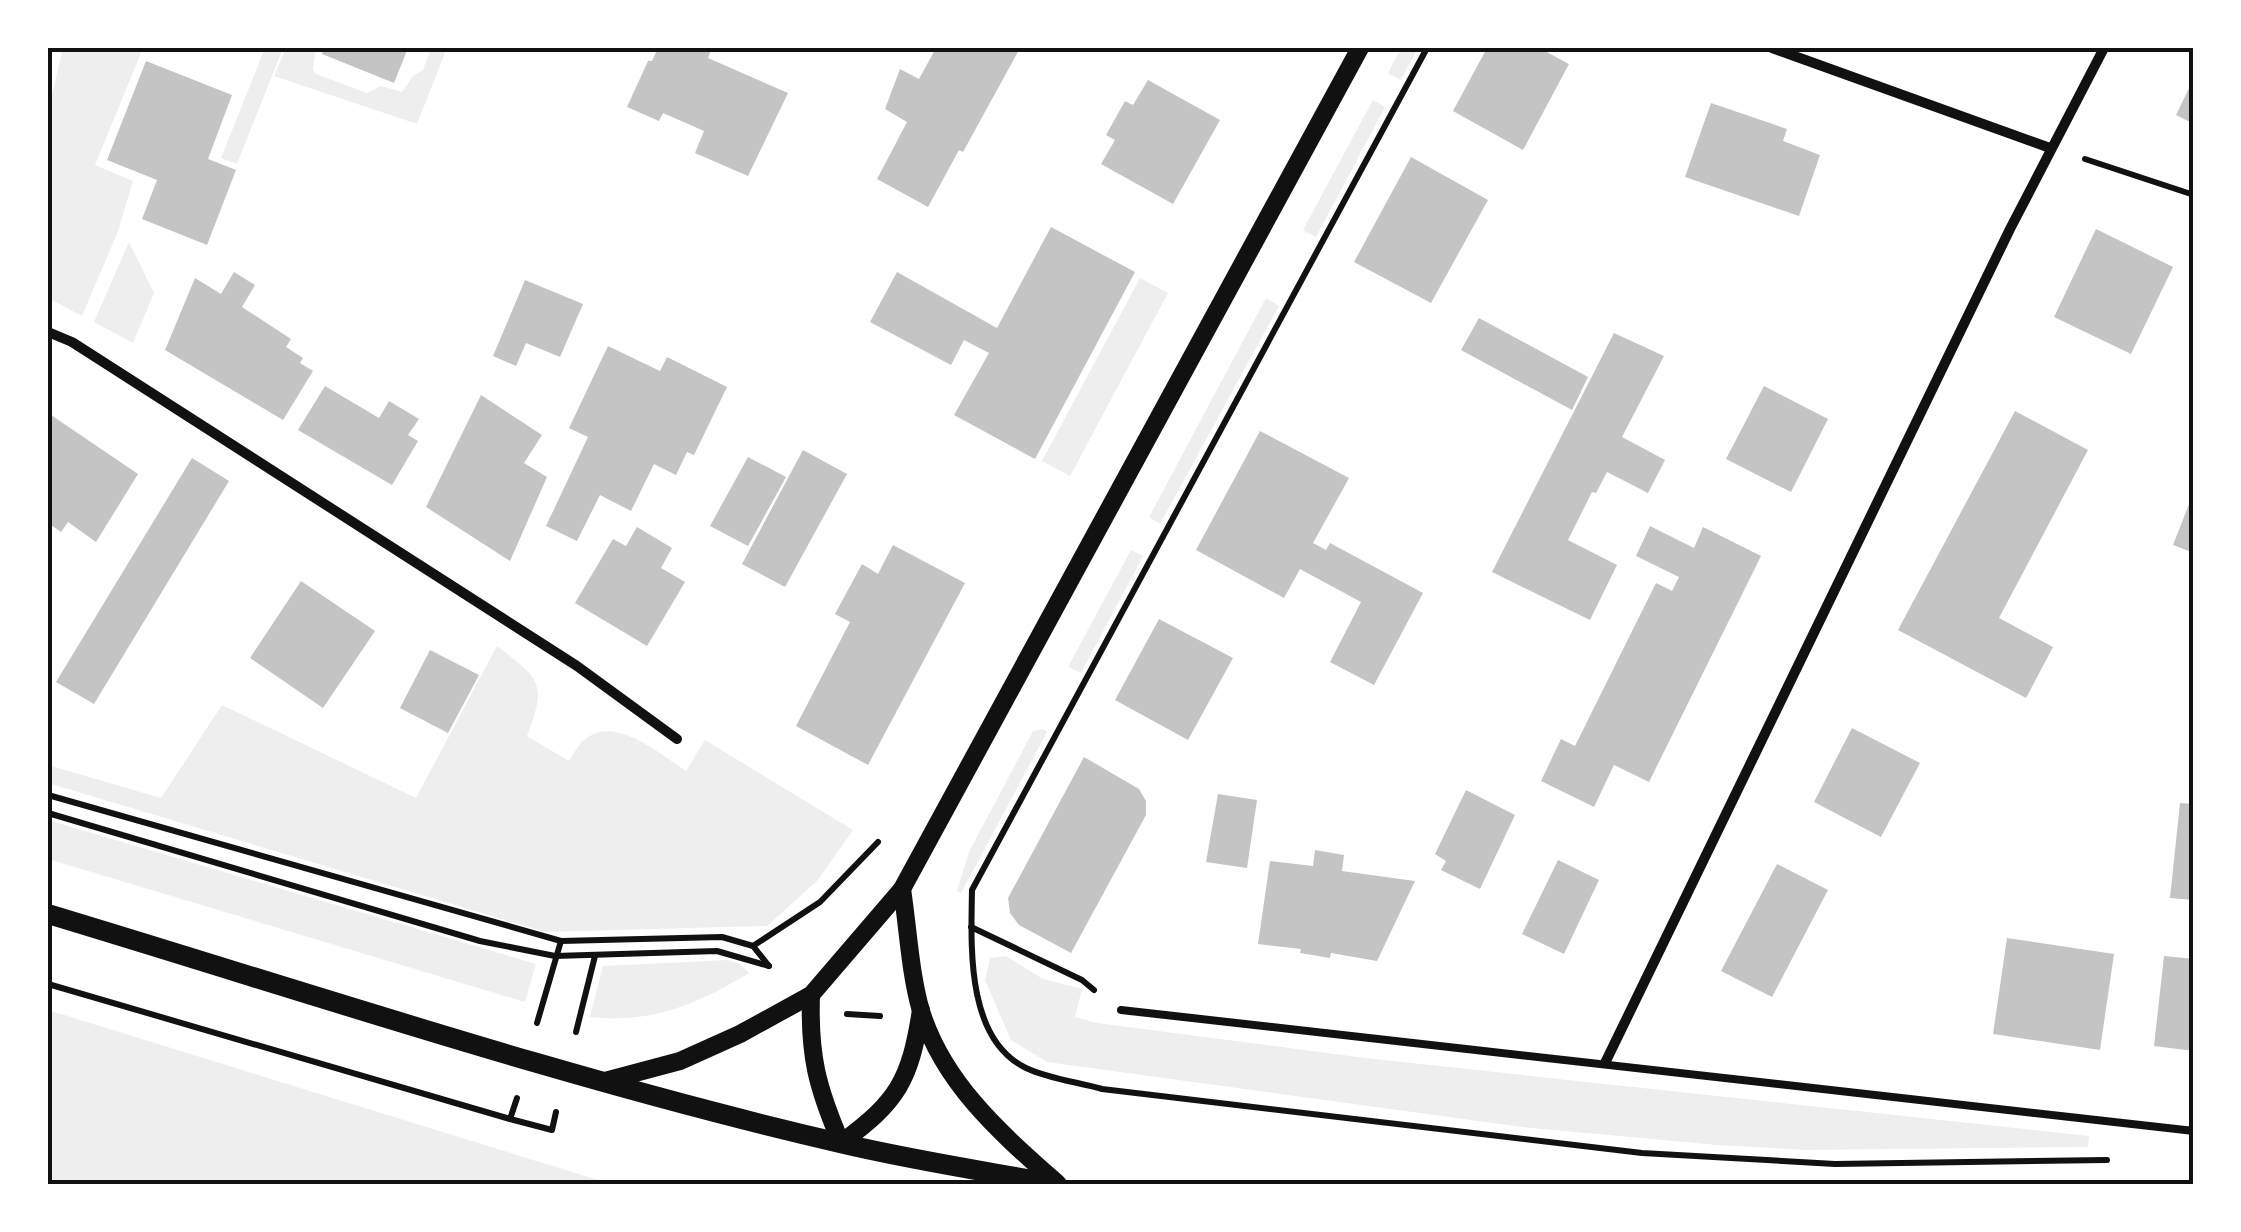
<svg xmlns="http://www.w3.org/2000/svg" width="2241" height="1232" font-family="'Varela Round',sans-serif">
<rect width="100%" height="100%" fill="#fff"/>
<g fill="#eee">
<polygon points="63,48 143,48 95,165 133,181 118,231 82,316 48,298 48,112"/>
<polygon points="265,48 283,48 237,164 221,158"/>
<polygon points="286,48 316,48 313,70 316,74 367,93 381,86 402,92 413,76 423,70 431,48 447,48 417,124 274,76"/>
<polygon points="1401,48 1418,48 1401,80 1388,73"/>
<polygon points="1373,100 1385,107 1316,237 1303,230"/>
<polygon points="129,242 154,293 133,343 94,322"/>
<polygon points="1140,278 1168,293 1070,476 1042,461"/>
<polygon points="1266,298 1279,306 1160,524 1149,517"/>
<polygon points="1131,550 1143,556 1081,673 1068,667"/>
<path d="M497 646C539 679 548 682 527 736L569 761C573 755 577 746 583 741 613 712 661 755 686 771L705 740 853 830 817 881 767 926 545 932 48 783V765L161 798 222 705 416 798Z"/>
<polygon points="1043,729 1047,732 961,893 957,891 969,852 1033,731"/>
<polygon points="48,820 536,964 525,1002 48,859"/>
<polygon points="1006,956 1043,979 1082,989 1075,1017 1097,1023 1365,1058 2089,1136 2088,1147 1805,1150 1717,1145 1522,1127 1047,1062 1011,1040 985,980 990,958"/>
<path d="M728 960 740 964 749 973C698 1004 651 1024 590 1017L603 966Z"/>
<polygon points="48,1010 611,1184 48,1184"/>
</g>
<g fill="#c4c4c4">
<polygon points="324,48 408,48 394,83 322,54"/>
<polygon points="658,48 712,48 708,58 788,93 748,176 695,153 704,131 663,113 659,121 627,107 648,61 652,61"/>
<polygon points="936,48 1020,48 963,152 959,150 928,207 877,179 907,122 885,109 900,69 919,79"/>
<polygon points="1487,48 1539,48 1569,64 1523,150 1453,111"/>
<polygon points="146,61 232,95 208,159 236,170 207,245 142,219 157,180 107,160"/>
<polygon points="2194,78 2194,124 2176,115"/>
<polygon points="1148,80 1220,120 1173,204 1101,164 1115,140 1106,135 1125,101 1133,105"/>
<polygon points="1711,103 1787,129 1783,141 1820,155 1799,216 1685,177"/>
<polygon points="1411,157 1488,200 1431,303 1354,262"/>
<polygon points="1051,227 1135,272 1035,459 954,415 989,353 964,340 951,365 870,322 897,272 997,328"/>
<polygon points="2096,229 2173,267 2131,354 2054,317"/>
<polygon points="234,272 255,285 242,307 291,339 286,347 303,358 300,363 313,371 283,420 165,350 195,278 221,294"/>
<polygon points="525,280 583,304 560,357 526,343 516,366 493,356"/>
<polygon points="1479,318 1588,377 1572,410 1461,350"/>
<polygon points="1614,333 1664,356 1622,437 1665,460 1648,493 1607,472 1596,493 1592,492 1568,540 1617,565 1590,620 1492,572"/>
<polygon points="608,346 660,371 667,357 727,387 694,455 687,452 676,475 654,464 631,511 600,495 577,541 546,526 588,437 569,428"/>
<polygon points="325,386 379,418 389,401 419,419 408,435 418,441 392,485 298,430"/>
<polygon points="1764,386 1828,419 1791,492 1726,459"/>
<polygon points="481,395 542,435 524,463 547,477 510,561 426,507"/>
<polygon points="2015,411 2088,450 1999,618 2053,647 2026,698 1898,630"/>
<polygon points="48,413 138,474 96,542 68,522 61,532 48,523"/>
<polygon points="1260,431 1349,478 1313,543 1326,550 1330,543 1423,593 1374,685 1330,662 1361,602 1300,569 1284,598 1196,550"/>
<polygon points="803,450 847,474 785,587 742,564"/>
<polygon points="748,457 786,477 748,546 710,526"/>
<polygon points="192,458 229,481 94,704 56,682"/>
<polygon points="2193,494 2194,494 2194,553 2173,545"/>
<polygon points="1650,526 1694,548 1703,527 1761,556 1649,782 1614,765 1594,807 1541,781 1561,739 1575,746 1656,583 1672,591 1679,577 1636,556"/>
<polygon points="637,527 672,548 661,568 685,582 647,646 575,603 613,539 626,546"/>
<polygon points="893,545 965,583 868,765 796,726 850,622 835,614 862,564 878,574"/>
<polygon points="301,581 375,631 323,708 250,658"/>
<polygon points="1159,619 1233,658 1188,740 1115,700"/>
<polygon points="430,650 479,675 448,733 400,708"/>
<polygon points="1852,728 1920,763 1881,837 1814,802"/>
<polygon points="1084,757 1139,789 1146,801 1146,815 1071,953 1019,925 1010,913 1008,898"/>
<polygon points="1466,790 1515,815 1480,889 1441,870 1446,861 1435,854"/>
<polygon points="1218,794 1257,800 1247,868 1206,862"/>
<polygon points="2180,803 2194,804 2194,900 2170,898"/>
<polygon points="1315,850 1344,855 1342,871 1415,881 1377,961 1331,953 1330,958 1300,953 1301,949 1258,944 1270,861 1313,866"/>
<polygon points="1558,860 1599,880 1564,954 1522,934"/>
<polygon points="1777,864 1828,890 1772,997 1721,971"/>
<polygon points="2007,938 2114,954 2100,1050 1993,1034"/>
<polygon points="2164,956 2194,959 2194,1051 2154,1046"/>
</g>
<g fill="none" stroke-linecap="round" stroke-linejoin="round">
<g stroke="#111" stroke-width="6">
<path d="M1427 48 972 890C971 947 966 1039 1026 1068 1049 1079 1078 1082 1102 1089L1642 1153 1835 1164 2107 1160"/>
<polyline points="2085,159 2194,195"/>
<polyline points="48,795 561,941 537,1023"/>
<polyline points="48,813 480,941 555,956 717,951 769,966"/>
<polyline points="971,927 1082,980 1094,990"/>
<polyline points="561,941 722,937 753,946 769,966"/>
<polyline points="753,946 820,902 878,842"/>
<polyline points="48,984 510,1119 517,1098"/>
<polyline points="847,1014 880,1016"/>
<polyline points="576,1032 595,956"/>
<polyline points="510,1119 552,1130 556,1112"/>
</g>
<polyline stroke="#111" stroke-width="8" points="1121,1010 2194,1131"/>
<g stroke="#111" stroke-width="10">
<polyline points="1772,48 2050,148"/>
<polyline points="48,332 72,342 577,666 677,739"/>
<polyline points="1605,1063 2010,229 2104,48"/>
</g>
<g stroke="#111" stroke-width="18">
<path d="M902 889C908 928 910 973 921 1011 944 1085 1003 1135 1058 1184"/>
<path d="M811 995C809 1056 817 1087 841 1143 898 1101 910 1081 921 1010"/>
<polyline points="605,1081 680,1061 740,1034 811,995 902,889 1360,48"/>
</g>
<path stroke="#111" stroke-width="20" d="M48 914C310 993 572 1081 840 1143 911 1160 984 1171 1055 1184"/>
</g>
<rect width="2241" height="1232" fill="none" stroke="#ffffff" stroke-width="100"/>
<rect x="50" y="50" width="2141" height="1132" fill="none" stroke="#111" stroke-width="4"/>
</svg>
